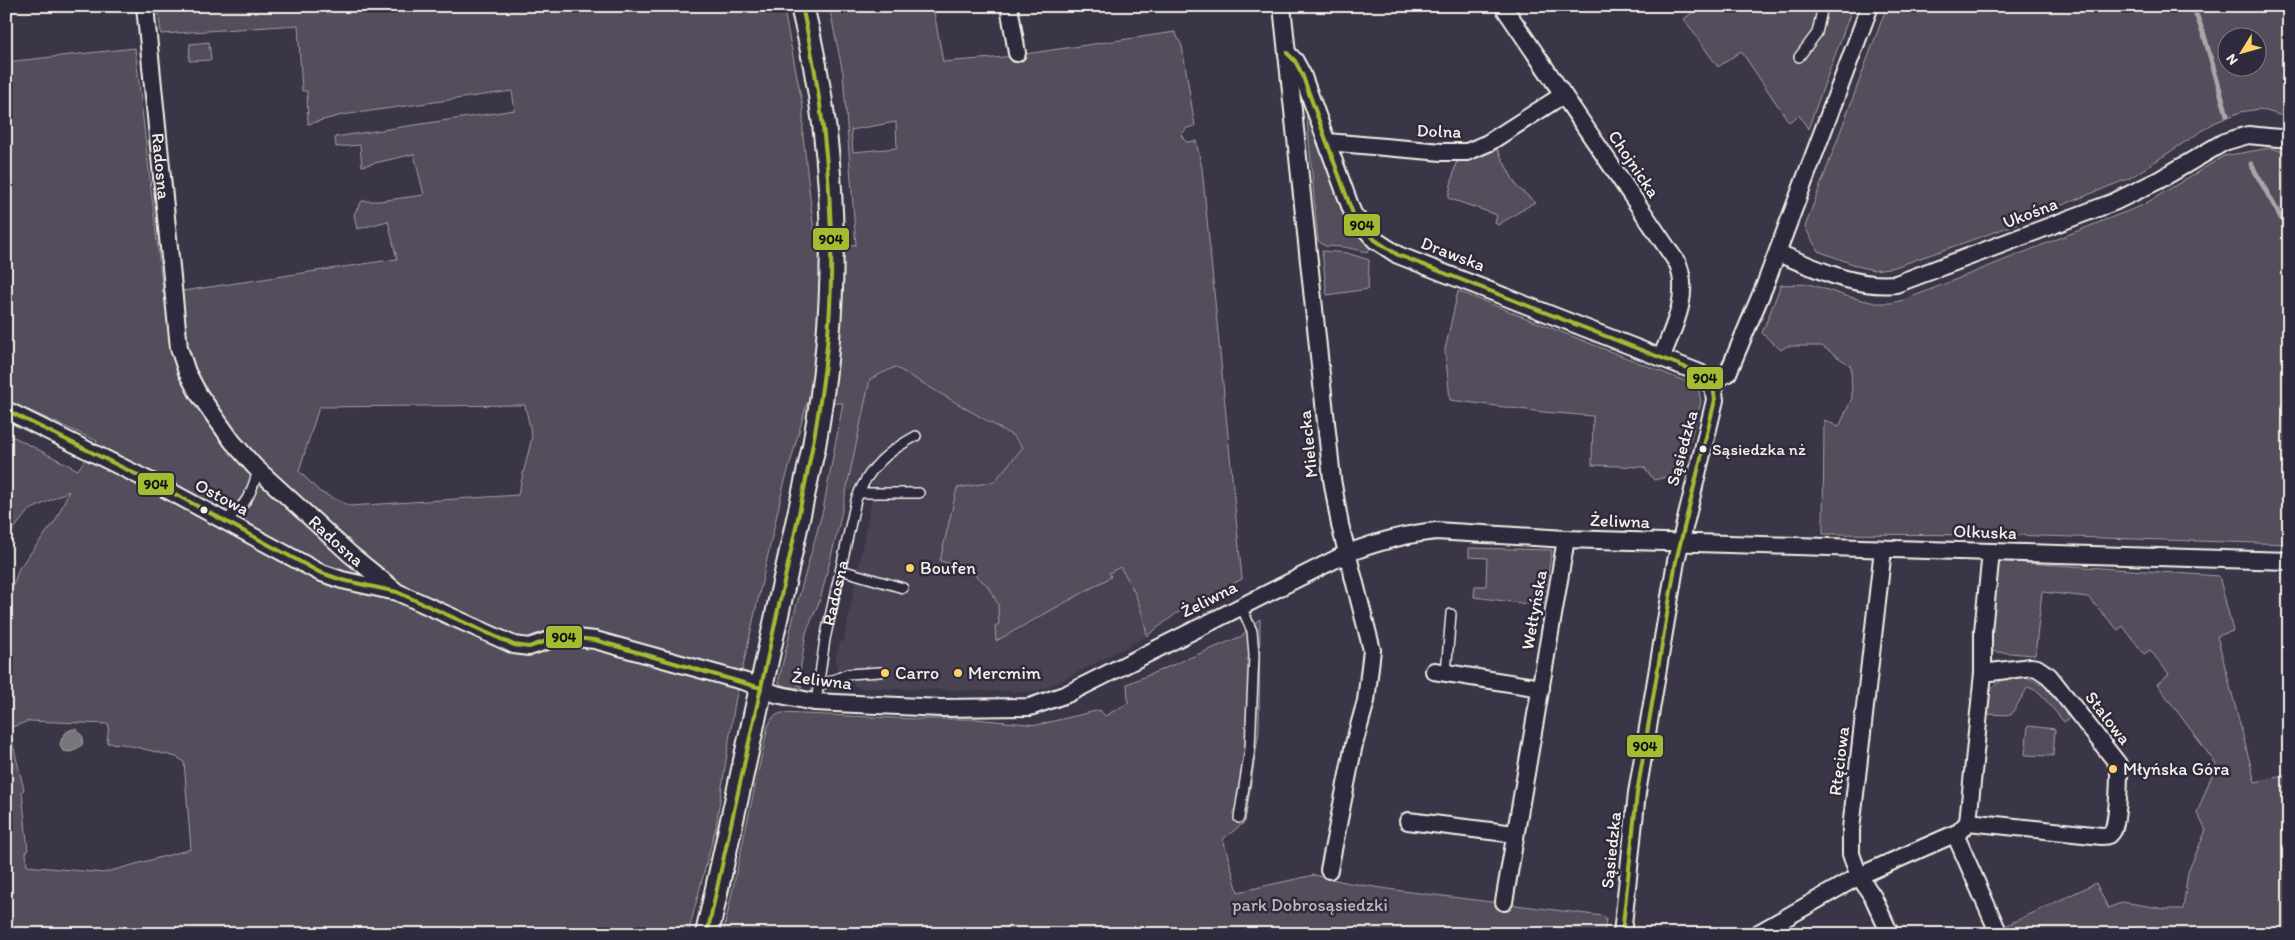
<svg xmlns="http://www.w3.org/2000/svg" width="2295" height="940" font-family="Itim,sans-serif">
<rect width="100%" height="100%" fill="#3b3647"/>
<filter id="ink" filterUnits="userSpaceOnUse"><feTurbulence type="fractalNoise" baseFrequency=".02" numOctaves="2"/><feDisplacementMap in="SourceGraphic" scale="10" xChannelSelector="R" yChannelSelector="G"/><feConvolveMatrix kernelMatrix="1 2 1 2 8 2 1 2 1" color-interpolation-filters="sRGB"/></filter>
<g filter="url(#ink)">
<polygon fill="#484352" points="895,367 1013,436 1023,447 994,482 941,561 965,567 987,585 998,604 999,624 995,626 996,641 1111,577 1109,574 1120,567 1136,592 1144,616 1147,636 1059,682 1039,690 1022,692 858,688 848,679 836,667 836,655 840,642 844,641 874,487 862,485 845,493 870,379"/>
<g fill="#534e5c" stroke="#a4a0a2" fill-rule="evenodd">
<path d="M158 6H783L803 107V136L815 240 856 245 843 73 829 6H933L943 62 1005 57 1175 32 1182 46 1195 126 1187 128 1181 135 1186 142 1196 141 1202 168 1242 579 1177 613 1147 636C1143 610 1135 589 1120 567L1109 573 1111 577 996 641 995 626 999 624 998 604 987 585 965 567 940 561 957 488 994 482 1023 447 1013 436 895 367 870 379 838 529 820 600 806 633 798 685 802 686 801 688 784 686 779 683V679L795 611 823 510 843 403H807L782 492 735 702 716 826 688 934H6V593L12 589 19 568 56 520 69 491 28 511 6 539V433L78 470 97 441 6 400V62L135 48 163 294 397 259 388 221 357 229 354 214 362 201H379L424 195 414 154 362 166 360 145 336 147 335 137 515 110 512 91 342 115 308 124 307 91H302L298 25 161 34ZM896 122 897 148 853 152 851 130ZM525 405 532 437 518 495 350 506 320 492 299 471 319 407ZM29 721 109 724 107 743 123 744 177 757 184 762 191 849 103 873 27 866 26 852 28 851 22 791 24 790 9 728Z"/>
<polygon points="1701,6 1853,6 1808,129 1799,115 1789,122 1741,51 1718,67 1684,19"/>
<path d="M1887 6H2289V118L2260 109 2240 112 2214 123 2130 178 2000 230 1895 267 1874 270 1861 267 1818 251 1805 227ZM2228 38H2258V68H2228Z"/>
<polygon points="209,42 211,60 189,61 190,44"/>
<polygon points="1306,108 1346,221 1351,230 1371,247 1367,252 1344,247 1325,246 1318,241"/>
<polygon points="1495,145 1517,187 1535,202 1498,225 1495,223 1497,215 1448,198 1456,163"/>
<polygon points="2270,148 2289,153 2289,544 2010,535 1823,534 1824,420 1839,427 1852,398 1851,366 1822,346 1787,346 1781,350 1762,333 1781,285 1809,284 1846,296 1875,303 1891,303 1904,300 2143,205 2224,156"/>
<polygon points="1322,251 1347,253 1369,260 1368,289 1327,295"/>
<polygon points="1458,291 1695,385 1699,391 1701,402 1681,473 1654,480 1644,467 1592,465 1593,416 1543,412 1450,400 1445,350"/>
<polygon points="1469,548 1552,550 1543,606 1474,597 1475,586 1486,586 1487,558 1469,557"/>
<polygon points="1997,561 2219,576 2233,631 2217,636 2255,782 2289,775 2289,934 2004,934 2001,928 2096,883 2108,908 2123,902 2165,909 2183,909 2188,872 2206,830 2197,813 2216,764 2157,684 2169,674 2150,650 2144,654 2123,626 2118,630 2088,597 2042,592 2035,655 1985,651"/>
<polygon points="1260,619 1259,731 1245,822 1223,839 1238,892 1314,875 1349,883 1395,890 1603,916 1606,919 1604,934 723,934 768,726 773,717 781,713 916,719 975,719 1037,725 1100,710 1105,716 1128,703 1127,684 1242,636 1248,628"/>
<path d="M2026 677 2044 685 2070 717 2064 722 2039 692 2028 687 2011 715 1986 714C1990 683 1994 679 2026 677Z"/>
<polygon points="2028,726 2055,729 2053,756 2025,755"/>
</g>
<path fill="#78747b" stroke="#aaa6a7" d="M76 729 83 737 82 745 71 752 63 751 60 745C62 736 66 729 76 729Z"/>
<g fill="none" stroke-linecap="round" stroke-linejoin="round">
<g stroke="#aaa6a7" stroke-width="5">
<polyline points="2193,6 2204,35 2227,115"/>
<polyline points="2251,164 2289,232"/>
</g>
<g stroke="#f4f1e8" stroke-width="12">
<g id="lane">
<polyline points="1799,57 1817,33 1823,6"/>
<polyline points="859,493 919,493"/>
<path d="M223 520C245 510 252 492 258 470"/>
<polyline points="841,570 903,588"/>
<polyline points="1446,672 1451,614"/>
<polyline points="818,686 848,674 880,672"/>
<path id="s1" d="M816 702 825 639 856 500C867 469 888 451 916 436"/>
<polyline points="1239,818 1250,749 1254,654 1252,631 1241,606"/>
</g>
</g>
<g stroke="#f4f1e8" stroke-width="20">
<g id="street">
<path id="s2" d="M145 6 179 348 187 372 198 393 232 441 254 466 350 554 397 592 514 645 529 647 555 638 565 637 595 640 746 682 776 694 814 702 941 708 1030 707 1067 694 1348 553C1377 542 1405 534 1436 531L1566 539 2289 561"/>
<polyline points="1009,6 1017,53"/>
<polyline points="1282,6 1332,479 1340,525 1372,650 1366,701 1354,744 1329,870"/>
<path d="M1503 6 1678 264C1690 296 1674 326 1662 356"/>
<polyline points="1287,53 1295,61 1302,74 1353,214 1375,240 1398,255 1700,373 1713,386 1715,400 1676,561 1637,793 1622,934"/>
<polyline points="1327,142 1442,152 1467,152 1488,143 1563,95"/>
<path d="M1778 253C1817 269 1854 288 1896 284L2114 202 2159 180 2224 142 2248 135 2289 139"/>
<polyline points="1711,382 1728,373 1765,285 1870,6"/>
<polyline points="6,410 162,487 319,572 342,580 392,591"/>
<polyline points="1434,671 1541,688"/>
<polyline points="1983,673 1983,631 1991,552"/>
<polyline points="1408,821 1515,834"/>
<polyline points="1955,834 1999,934"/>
<polyline points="1504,902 1566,539"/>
<polyline points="1757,934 1859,876 1851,854 1851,829 1883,549"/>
<path d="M1890 934 1873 897 1859 876 1959 832 1968 822 2102 836C2106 836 2110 835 2112 832 2118 824 2120 773 2118 764L2049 676 2037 668 2031 667 1983 673 1968 822"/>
</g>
</g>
<g stroke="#f4f1e8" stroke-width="26">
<path id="secondary" d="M707 934 814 446C840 300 838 150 802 6"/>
</g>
<use href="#lane" stroke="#2f2a3d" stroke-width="9"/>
<use href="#street" stroke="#2f2a3d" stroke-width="16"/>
<use href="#secondary" stroke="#2f2a3d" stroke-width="22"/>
<g stroke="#2f2a3d" stroke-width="8">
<g id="bus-1">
<polyline points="1287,53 1295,61 1302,74 1353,214 1375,240 1398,255 1700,373 1713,386 1715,400 1676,561 1637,793 1622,934"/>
<polyline points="6,410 162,487 319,572 342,580 397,592 514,645 529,647 555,638 565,637 595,640 761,688"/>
<path d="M707 934C732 821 756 709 781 596 804 491 829 387 831 279 833 186 822 96 802 6"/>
</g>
</g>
<use href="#bus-1" stroke="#a2bd31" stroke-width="4"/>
</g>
</g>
<g fill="#f4f1e8" stroke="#2f2a3d" stroke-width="2">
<circle cx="1703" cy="449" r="4.5"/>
<circle cx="204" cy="510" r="4.5"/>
</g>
<g fill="#ffd166" stroke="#2f2a3d" stroke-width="2">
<circle cx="910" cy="568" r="5"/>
<circle cx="885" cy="673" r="5"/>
<circle cx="958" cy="673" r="5"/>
<circle cx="2113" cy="769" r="5"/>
</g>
<g text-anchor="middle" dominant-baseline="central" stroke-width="5" stroke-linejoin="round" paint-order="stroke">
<g font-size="17" fill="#f4f1e8" stroke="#2f2a3d" text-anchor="start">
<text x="1712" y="449">Sąsiedzka nż</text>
</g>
<g font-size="18" fill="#f4f1e8" stroke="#2f2a3d">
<text transform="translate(1439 131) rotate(2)">Dolna</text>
<text transform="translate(1634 164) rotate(56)">Chojnicka</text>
<text stroke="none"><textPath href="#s2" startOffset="161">Radosna</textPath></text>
<text transform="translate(2030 213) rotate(-21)">Ukośna</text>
<text transform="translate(1453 254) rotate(21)">Drawska</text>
<text transform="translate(1308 444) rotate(-96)">Mielecka</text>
<text transform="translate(1682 448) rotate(-75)">Sąsiedzka</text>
<text transform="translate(222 497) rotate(28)">Ostowa</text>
<text transform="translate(1620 521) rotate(2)">Żeliwna</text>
<text transform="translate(1985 532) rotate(2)">Olkuska</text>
<text stroke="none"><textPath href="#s2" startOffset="596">Radosna</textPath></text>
<text stroke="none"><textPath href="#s1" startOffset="111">Radosna</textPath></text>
<text transform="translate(1209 599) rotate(-27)">Żeliwna</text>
<text transform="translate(1534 610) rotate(-80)">Wełtyńska</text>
<text transform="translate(822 680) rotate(7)">Żeliwna</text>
<text transform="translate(2108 718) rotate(52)">Stalowa</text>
<text transform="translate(1839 761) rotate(-83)">Rtęciowa</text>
<text transform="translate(1611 850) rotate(-84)">Sąsiedzka</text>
</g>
<g font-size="18" fill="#f4f1e8" stroke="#2f2a3d" text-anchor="start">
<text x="920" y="568">Boufen</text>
<text x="895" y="673">Carro</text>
<text x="968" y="673">Mercmim</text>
<text x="2123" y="769">Młyńska Góra</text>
</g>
<g font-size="18" fill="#bcb8b7" stroke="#2f2a3d">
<text x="1310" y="905">park Dobrosąsiedzki</text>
</g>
</g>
<g stroke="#2f2a3d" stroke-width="2">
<rect x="1343" y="213" width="38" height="24" rx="5" fill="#a2bd31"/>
<rect x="812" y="227" width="38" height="24" rx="5" fill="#a2bd31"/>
<rect x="1686" y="366" width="38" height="24" rx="5" fill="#a2bd31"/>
<rect x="137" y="472" width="38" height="24" rx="5" fill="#a2bd31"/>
<rect x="545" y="625" width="38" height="24" rx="5" fill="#a2bd31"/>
<rect x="1626" y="734" width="38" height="24" rx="5" fill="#a2bd31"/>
</g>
<g font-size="14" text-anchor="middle" font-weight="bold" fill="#111">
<text x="1362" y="230">904</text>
<text x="831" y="244">904</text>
<text x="1705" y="383">904</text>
<text x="156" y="489">904</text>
<text x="564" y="642">904</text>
<text x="1645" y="751">904</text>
</g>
<rect width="2295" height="940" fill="none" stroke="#2f2a3d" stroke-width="25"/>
<rect x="12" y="12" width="2270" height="915" fill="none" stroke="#f4f1e8" stroke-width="2" filter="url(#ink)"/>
<g transform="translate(2242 52) rotate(233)"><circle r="24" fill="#2f2a3d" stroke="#7e7a81"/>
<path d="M0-4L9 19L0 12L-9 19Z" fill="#ffd166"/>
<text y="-8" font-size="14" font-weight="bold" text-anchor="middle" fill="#f4f1e8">N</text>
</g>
</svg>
